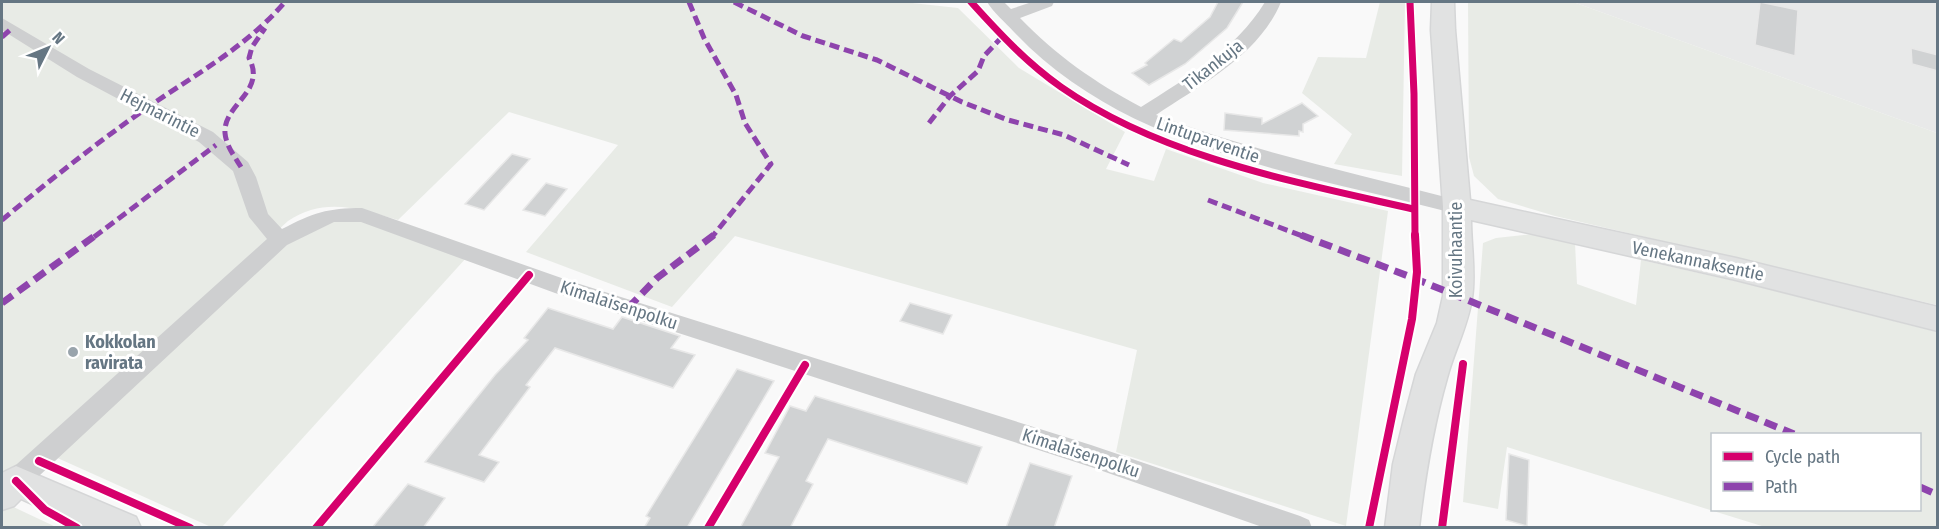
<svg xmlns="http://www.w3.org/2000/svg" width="1939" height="529" font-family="'Fira Sans Condensed',sans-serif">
<rect width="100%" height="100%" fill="#f9f9f9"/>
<polygon fill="#e8e9e9" points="1573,2 1937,2 1937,133"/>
<g fill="#e8ebe6" fill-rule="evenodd">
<path d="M2 2H903L958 8 1019 68 1125 132 1106 169 1154 181 1166 149 1263 183 1388 211 1346 526 1116 452 1137 350 735 236 672 307 526 252 618 145 509 112 398 220C361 209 324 196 288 221L2 482Z"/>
<polygon points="1380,2 1405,2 1402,176 1334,164 1352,134 1302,93 1318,57 1366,58"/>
<polygon points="1468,2 1573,2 1937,133 1937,305 1555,216 1498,199 1474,176 1469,157"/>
<polygon points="334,220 361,220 467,257 222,527 211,527 53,456 284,242"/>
<path d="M1532 234 1575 243 1577 284 1636 305 1641 260 1744 283 1937 332V527H1765L1507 447 1498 509 1463 502 1483 243 1496 238ZM1712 434H1920V510H1712Z"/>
<polygon points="5,503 56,527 2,528 2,505"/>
</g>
<g fill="#d0d2d3" stroke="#e8e8e8" stroke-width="1.5">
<polygon points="1218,2 1243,2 1227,28 1185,64 1149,85 1132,73 1147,65 1145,63 1174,39 1181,42 1210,17"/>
<polygon points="1760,2 1798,10 1795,56 1755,45"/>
<polygon points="1911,48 1938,55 1938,71 1912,64"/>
<polygon points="1302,103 1318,116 1303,124 1303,132 1299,131 1299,136 1224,130 1225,113 1262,118 1262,124"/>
<polygon points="512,154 530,159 484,210 465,204"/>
<polygon points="546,183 567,189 545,216 523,210"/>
<polygon points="910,303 952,315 943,334 900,321"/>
<polygon points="548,308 613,329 622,317 680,336 671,348 695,355 673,388 555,348 526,385 530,387 479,455 499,462 484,482 425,462 495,375 528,340 524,338"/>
<polygon points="737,369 774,381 687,528 644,528 650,518 646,516"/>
<polygon points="815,396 982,447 967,484 828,439 806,481 813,484 790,528 740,528 779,457 765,453 790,406 806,411"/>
<polygon points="1509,454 1529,460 1527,526 1506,520"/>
<polygon points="1030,463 1072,476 1054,528 1006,528"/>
<polygon points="408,484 445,498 423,528 372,528"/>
</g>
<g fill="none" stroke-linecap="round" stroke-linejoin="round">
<g stroke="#d5d6d7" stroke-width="3">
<g id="secondary">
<path d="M1432 2H1454L1455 30 1470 200 1736 258 1938 307V331L1736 280 1471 220C1471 245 1476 274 1472 298 1468 326 1454 351 1447 378 1433 427 1425 476 1419 528H1385L1393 464 1404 419 1416 374 1437 323 1443 296V207L1431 30Z"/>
<polygon points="16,466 136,517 141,528 85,528 21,499 14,506 2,510 2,473"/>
</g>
</g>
<g fill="#cecfd0" fill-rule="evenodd">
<path d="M987 2H1004L1011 9 1032 2H1054L1052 6 1020 18C1057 56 1094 82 1141 107 1188 77 1235 51 1265 2H1281C1259 55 1202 84 1156 115 1254 152 1356 173 1457 200L1464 202 1467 207 1464 212 1457 214C1304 173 1128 153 1014 32 1005 22 994 13 987 2Z"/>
<path d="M2 18 89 69 213 132 248 162 256 177 268 214 282 229C313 213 327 208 362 208L570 281 1091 445 1300 516 1309 520 1312 528H1265L1091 467 555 293 361 222H334L287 245 25 489 16 492 7 489 4 481 7 473 267 239 249 217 233 171 199 142 77 77 2 30Z"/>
</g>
<use href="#secondary" fill="#e1e2e2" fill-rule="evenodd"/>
<g stroke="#8e44ad" stroke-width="5" stroke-dasharray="10 5" stroke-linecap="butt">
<polyline points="689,2 704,38 736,95 745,123 771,164 712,237"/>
<polyline points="734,2 803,36 877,60 962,102 1008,120 1064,135 1129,165"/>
<polyline points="2,37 10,30"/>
<polyline points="929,123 950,96 978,71 984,56 1001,38"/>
<path d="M241 167C235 157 226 146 225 133 223 104 267 92 249 58L252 47 265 28"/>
<polyline points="1208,200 1305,237"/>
<path d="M2 220C50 180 99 141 151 105 198 73 247 46 285 2"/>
<polyline points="94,237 216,145"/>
</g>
<g stroke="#8e44ad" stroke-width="7" stroke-dasharray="13 7" stroke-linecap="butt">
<polyline points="1301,235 1416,279 1794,434"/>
<polyline points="2,303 96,235"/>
<polyline points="628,308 657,278 714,235"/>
<polyline points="1920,487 1938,495"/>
</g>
<g stroke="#fff" stroke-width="10">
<g id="cycleway-far1">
<path d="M971 2C999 33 1026 62 1061 87 1161 157 1295 182 1413 209"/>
<polyline points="1410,2 1414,94 1415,237"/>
</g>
</g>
<g stroke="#fff" stroke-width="12">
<g id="cycleway">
<polyline points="39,461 190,528"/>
<polyline points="16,481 45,510 77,528"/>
<polyline points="316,528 529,275"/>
<polyline points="708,528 805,365"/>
<polyline points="1369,528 1412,319 1417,272 1415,235"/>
<polyline points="1442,528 1463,364"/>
</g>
</g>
<use href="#cycleway-far1" stroke="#d6006c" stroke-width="7"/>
<use href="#cycleway" stroke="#d6006c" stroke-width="8"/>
</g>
<circle fill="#99a4ac" stroke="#fff" stroke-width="2" cx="73" cy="352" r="6"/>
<g text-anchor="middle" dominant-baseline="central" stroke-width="6" stroke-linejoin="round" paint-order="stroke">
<g font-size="18" fill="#657683" stroke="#fff">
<text transform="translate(1213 65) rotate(-38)">Tikankuja</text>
<text transform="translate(160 113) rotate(27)">Hejmarintie</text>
<text transform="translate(1208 140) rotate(19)">Lintuparventie</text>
<text transform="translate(1456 250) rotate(-90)">Koivuhaantie</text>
<text transform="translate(1698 261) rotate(12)">Venekannaksentie</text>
<text transform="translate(619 305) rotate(18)">Kimalaisenpolku</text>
<text transform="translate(1081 453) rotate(18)">Kimalaisenpolku</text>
</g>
<g font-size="18" font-weight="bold" fill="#657683" stroke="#fff" text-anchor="start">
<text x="85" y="342">Kokkolan<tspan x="85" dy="21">ravirata</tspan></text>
</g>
</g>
<rect width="1939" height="529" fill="none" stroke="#657683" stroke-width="6"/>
<rect x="1711" y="433" width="210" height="78" fill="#ffffff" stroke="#c1c8cd" stroke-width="1.5"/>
<rect x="1723" y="452" width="30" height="9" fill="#d6006c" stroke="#c1c8cd" stroke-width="1.5"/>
<text x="1765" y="463" font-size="18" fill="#657683">Cycle path</text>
<rect x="1723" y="482" width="30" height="9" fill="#8e44ad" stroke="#c1c8cd" stroke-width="1.5"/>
<text x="1765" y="493" font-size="18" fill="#657683">Path</text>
<g transform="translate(48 48) rotate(47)" stroke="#ffffff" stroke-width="4.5" paint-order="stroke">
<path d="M0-4.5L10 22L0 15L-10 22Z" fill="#657683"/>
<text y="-9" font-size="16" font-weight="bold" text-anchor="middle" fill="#657683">N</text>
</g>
</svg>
